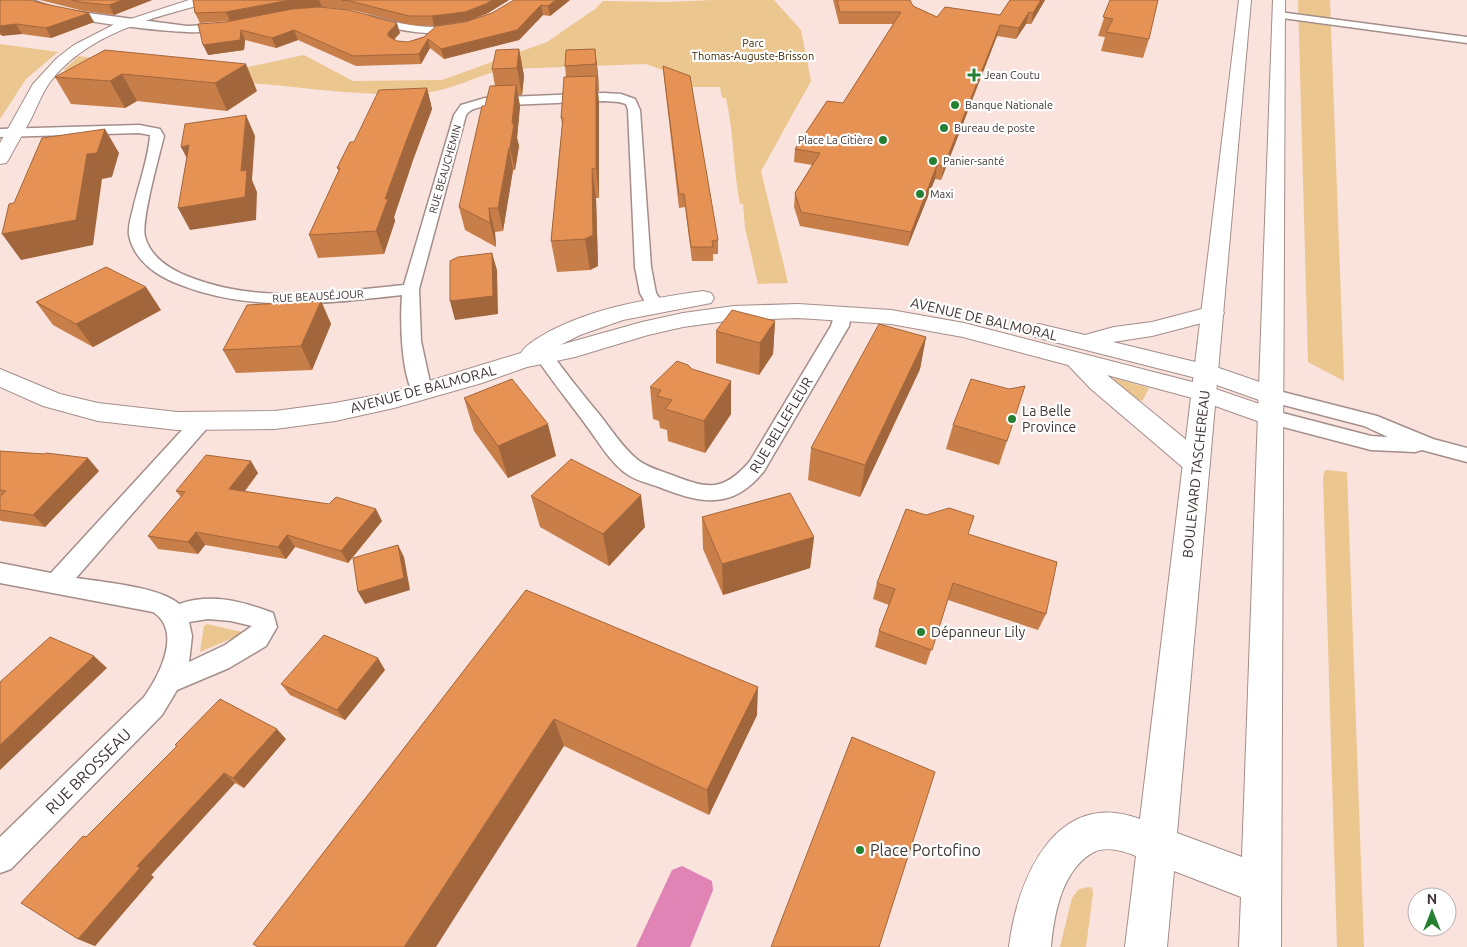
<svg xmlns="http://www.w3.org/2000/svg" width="1467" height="947" font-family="Ubuntu,sans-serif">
<rect width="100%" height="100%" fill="#fae2dd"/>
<g fill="#ebc68f">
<path d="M712 0H774L801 30 811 81 761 171 788 283 758 284 745 228 743 204H740C733 169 734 133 726 98H722L720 87H691L676 75 646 64 505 69C478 75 451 91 422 93 369 97 316 89 263 84 197 78 130 73 63 70L79 56 173 69 248 67 304 55 353 81 442 80 547 42 595 9 603 1 669 2Z"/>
<polygon points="1298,0 1330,0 1344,381 1308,362"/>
<polygon points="0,44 58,52 26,79 0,119"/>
<polygon points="1114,378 1149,388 1143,400 1139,401 1112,381"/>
<polygon points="1325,470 1347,472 1364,947 1337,947 1323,478"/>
<polygon points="207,624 242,632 242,634 200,652 204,626"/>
<polygon points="1089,887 1092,888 1093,893 1086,947 1060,947 1072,898 1079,889"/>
</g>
<polygon fill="#e084b6" points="682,866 712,881 713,890 690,947 636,947 672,870"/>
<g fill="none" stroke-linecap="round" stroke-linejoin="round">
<g stroke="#a48e89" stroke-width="3">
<g id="minor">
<path d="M18 0H32L57 9 187 26 229 24 234 27 229 30C215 31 201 33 187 32 157 31 37 18 18 0Z"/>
<polygon points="1279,12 1467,37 1467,43 1275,17 1274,15"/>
<path d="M369 16C391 21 412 27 435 27 444 27 459 22 465 28L464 30C431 38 397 30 365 21L364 19 365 17Z"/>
<path d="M604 93 621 94 635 99 640 110 651 267 656 293 664 305 661 309 655 310 649 309 640 293 635 267 628 110 626 104 619 102 604 101 485 106C478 108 471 108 466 115L419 289 421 341 432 392 429 397 422 398 415 397C401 375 400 321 402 295 328 303 253 313 181 285 158 277 134 261 129 235 128 226 131 217 133 209 138 187 149 156 150 135L139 133 0 137V129L139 125 160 129 164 136C159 157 141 220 145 237 151 259 173 271 192 278 260 304 333 292 404 285L454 115 461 105 485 98Z"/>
<path d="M842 308 848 309 851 313 849 326 764 471C733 510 701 504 659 487 647 483 634 480 624 472 608 459 598 441 586 425 567 399 547 375 530 348L533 344 539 342 545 344C562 369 580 391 599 414 611 429 622 447 638 460 647 467 658 470 669 474 706 488 722 494 750 461L831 326 836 309Z"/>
<polygon points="1271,389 1377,416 1433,439 1467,448 1467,462 1422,450 1415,452 1371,450 1264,422 1261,417 1264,412 1271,410 1371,436 1388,437 1364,426 1264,400 1261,395 1264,390"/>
<path d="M201 415 208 417 211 422 208 427 76 578C102 582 161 587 179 604 211 593 242 601 273 613L277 627 266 646 229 668 177 690 162 715 11 869 0 873V837L144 697C159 676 183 631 153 612L0 583V563L51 573 194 417ZM208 619 231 621 252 626 225 645 189 662 192 636 189 622Z"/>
</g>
</g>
<g stroke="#a48e89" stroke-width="2">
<g id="tertiary">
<path d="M189 0H210L208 3C154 17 86 34 50 82 42 93 37 107 31 119 24 132 16 145 9 159L6 163 0 164V143L33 84 57 58 74 45 115 24Z"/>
<path d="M703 291 711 293 714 298 711 303 623 320 580 335 560 345 642 322 683 313 734 306 798 304 891 310 964 323 1204 385 1280 411 1284 417 1280 423 1271 426 1196 399 1107 375 1206 456 1210 463 1206 470 1196 473 1186 470 1091 389 1068 365 963 337 891 324 798 318 734 320 683 327 648 335 575 357 527 367 482 383 394 408 335 421 275 429 177 430 98 421 43 406 0 387V369L60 394 98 403 177 412 275 411 335 403 393 392 521 353C525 346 532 342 538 338 587 308 648 299 703 291Z"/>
<polygon points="1213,306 1221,308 1224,313 1221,318 1152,336 1113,342 1216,367 1280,389 1284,395 1280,401 1271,403 1262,401 1200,379 1031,336 1027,331 1031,326 1039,324 1085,335 1114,327 1152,322"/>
</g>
</g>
<g stroke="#a48e89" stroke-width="2">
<path id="primary" d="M1239 0H1251L1177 833 1242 857 1273 0H1285L1281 947H1239L1241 897 1174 871 1167 947H1125L1136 856C1124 851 1106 846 1094 852 1062 869 1054 914 1051 947H1009C1017 879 1056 787 1140 819Z"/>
</g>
<use href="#minor" fill="#fff" fill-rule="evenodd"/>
<use href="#tertiary" fill="#fff" fill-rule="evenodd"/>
<use href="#primary" fill="#fff" fill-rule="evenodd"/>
</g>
<g fill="#c77e49">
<polygon points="0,0 94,22 51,38 22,34 0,35"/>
<polygon points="40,0 152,0 114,15 84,11"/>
<polygon points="193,0 509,0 488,13 468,21 434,26 411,25 352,10 322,7 310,8 400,33 394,39 397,41 408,42 492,13 570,0 550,16 543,15 519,40 444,59 430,48 421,64 356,66 298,40 276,48 245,40 244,50 208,55 226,22 230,21 200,23 195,13"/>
<polygon points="833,0 910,0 913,6 937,17 1000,15 1010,0 1045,0 1031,24 1026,24 1016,39 997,36 941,180 935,179 908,246 800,226 794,207 795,193 812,165 794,162 795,149 843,103 893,24 839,24"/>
<polygon points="1110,0 1149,39 1143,58 1101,51 1105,37 1098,36"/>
<polygon points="519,49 524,76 522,95 518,95 520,106 517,138 519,146 515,170 513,170 503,231 495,232 496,247 465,230 459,207 485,106 495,86 492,69"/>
<polygon points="595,49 598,75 599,91 598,91 599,103 599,198 596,198 598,266 590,270 557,272 551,241 562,125 561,118 566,77 565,66"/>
<polygon points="105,50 257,91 227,111 137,101 125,108 71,104 55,77"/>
<polygon points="663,66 718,240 718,254 713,254 713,261 692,261 685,207 679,208 664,78"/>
<polygon points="427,88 432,109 413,160 394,217 395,221 384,254 318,258 309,235 339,171 337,168 354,142"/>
<polygon points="321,301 331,324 312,370 236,373 223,350"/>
<polygon points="36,302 161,310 93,347 53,325"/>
<polygon points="775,321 773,354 759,375 716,363 716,331"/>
<polygon points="926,337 920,369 860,497 808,480 811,448"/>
<polygon points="650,387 731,414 705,453 668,441 667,430 660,428 659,421 653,419"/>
<polygon points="464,398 556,456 508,478 474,431"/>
<polygon points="953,425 1007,441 999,465 946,449"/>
<polygon points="0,451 99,471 45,527 1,521 0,520"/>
<polygon points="258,473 245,491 382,521 348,563 295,547 286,559 205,545 198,554 158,549 148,536 181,497 176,491"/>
<polygon points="531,496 645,527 609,566 540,527"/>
<polygon points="702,517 814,537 810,568 723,595 703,549"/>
<polygon points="968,534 1046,614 1038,630 948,600 926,665 875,647 879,631 889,605 873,599 877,583"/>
<polygon points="526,590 757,715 709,815 564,746 253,944"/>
<polygon points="385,670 345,720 290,695 281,684"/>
<polygon points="286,739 244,788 235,783 151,875 154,877 95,946 78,939 86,837"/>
</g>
<g fill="#a2663c">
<polygon points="123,0 152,0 114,15 109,5"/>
<polygon points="290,0 319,0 322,7 295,9 230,21 226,12"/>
<polygon points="492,0 509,0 488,13 468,21 434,26 432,16"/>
<polygon points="556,0 570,0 550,16 548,6"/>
<polygon points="1041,0 1045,0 1031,24 1033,13"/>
<polygon points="541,5 543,15 519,40 444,59 441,49"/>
<polygon points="1029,12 1026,24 1016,39 1019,28"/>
<polygon points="89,13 94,22 51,38 46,28"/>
<polygon points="397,23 400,33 391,43 388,33"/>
<polygon points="16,24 22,34 2,36 0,32 0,26"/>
<polygon points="1000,25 997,36 941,180 944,166"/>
<polygon points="241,30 245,40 244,50 208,55 203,45"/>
<polygon points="294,30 298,40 276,48 272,38"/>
<polygon points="428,39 430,48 421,64 419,54"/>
<polygon points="519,49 524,76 522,95 517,68"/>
<polygon points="595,49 598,75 599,91 596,64"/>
<polygon points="246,64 257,91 227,111 215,83"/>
<polygon points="122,74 137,101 125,108 110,81"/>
<polygon points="596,76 599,103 599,198 596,168"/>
<polygon points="516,85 520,106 517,138 519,146 515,170 510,148 512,124"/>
<polygon points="427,88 432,109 413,160 394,217 395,221 384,254 376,231 385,199 407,139"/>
<polygon points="246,115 255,136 252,180 257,192 256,220 190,230 178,208 241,171"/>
<polygon points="105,129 119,153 112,177 102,179 93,245 21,260 2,234 87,154"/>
<polygon points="189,145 192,168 181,147"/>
<polygon points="509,148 513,170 503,231 498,208"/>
<polygon points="937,165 935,179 908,246 911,232"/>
<polygon points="592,169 596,198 598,266 590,270 585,239"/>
<polygon points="489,208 495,232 496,247 490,223"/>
<polygon points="492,253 497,270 498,314 455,320 450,301"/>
<polygon points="146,287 161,310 93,347 76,324"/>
<polygon points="321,301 331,324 312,370 301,346"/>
<polygon points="775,321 773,354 759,375 760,343"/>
<polygon points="926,337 920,369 860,497 865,465"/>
<polygon points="731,381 731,414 705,453 704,421"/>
<polygon points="548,424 556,456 508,478 498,446"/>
<polygon points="88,458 99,471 45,527 33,515"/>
<polygon points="251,461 258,473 237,501 229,489"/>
<polygon points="641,495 645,527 609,566 603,534"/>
<polygon points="376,509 382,521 348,563 341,551"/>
<polygon points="196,532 205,545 198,554 188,542"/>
<polygon points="287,535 295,547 286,559 278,547"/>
<polygon points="814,537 810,568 723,595 722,564"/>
<polygon points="398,545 404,557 410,590 365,604 358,592"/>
<polygon points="94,656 107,668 0,770 0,745"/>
<polygon points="378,658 385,670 345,720 337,710"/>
<polygon points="758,687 757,715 709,815 707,790"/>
<polygon points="554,719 564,746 436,947 404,947"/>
<polygon points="277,729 286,739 244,788 233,778"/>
<polygon points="224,773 235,783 151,875 154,877 95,946 78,939 137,866"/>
</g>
<g fill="#e79255" stroke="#a2663c">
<polygon points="0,0 30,0 45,4 89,13 46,28 16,24 0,26"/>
<polygon points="72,0 123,0 109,5 79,2"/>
<polygon points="193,0 290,0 226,12 195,13"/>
<polygon points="342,0 492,0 486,4 465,12 432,16 409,16 350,1"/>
<polygon points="514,0 556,0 548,6 541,5 517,30 441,49 428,39 419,54 353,56 294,30 272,38 241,30 240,40 203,45 198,24 226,22 292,9 319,7 349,10 397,23 388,33 388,36 397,41 408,42 424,37 436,26 465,22 492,13"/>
<polygon points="837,0 910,0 913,6 937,17 945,7 1000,15 1010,0 1041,0 1033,13 1029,12 1019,28 1000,25 944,166 937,165 911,232 801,212 795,193 820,153 795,149 827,101 843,103 901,12 840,12"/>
<polygon points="1110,0 1158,0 1149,39 1106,32 1113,19 1103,17"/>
<polygon points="519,49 517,68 492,69 496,50"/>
<polygon points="595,49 596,64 565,66 566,50"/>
<polygon points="105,50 246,64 215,83 122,74 110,81 55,77"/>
<polygon points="663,66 690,76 718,240 712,241 713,247 691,247 684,194 679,194"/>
<polygon points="596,76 596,168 592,169 593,235 585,239 551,241 563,118 561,118 564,77"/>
<polygon points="516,85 512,124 514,124 510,148 509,148 498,208 489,208 490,223 459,207 482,106 485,106 490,86"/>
<polygon points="427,88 407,139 385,199 388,199 376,231 309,235 340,168 337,168 350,142 354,142 379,90"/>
<polygon points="246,115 241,171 247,170 245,197 178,208 189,145 181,147 185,124"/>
<polygon points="105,129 97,153 87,154 76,220 2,234 9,204 14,203 42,138"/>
<polygon points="492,253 493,296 450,301 450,261 458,257"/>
<polygon points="106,267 146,287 76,324 36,302"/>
<polygon points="321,301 301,346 223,350 247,305"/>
<polygon points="732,310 775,321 760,343 716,331"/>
<polygon points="879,324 926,337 865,465 811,448"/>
<polygon points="677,361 688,365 692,369 731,381 704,421 665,409 672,400 657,396 661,390 650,387"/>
<polygon points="512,379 548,424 498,446 464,398"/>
<polygon points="971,379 1009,389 1025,386 1007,441 953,425"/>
<polygon points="0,451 44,454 46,453 88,458 33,515 0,510 0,497 6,491 0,490"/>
<polygon points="206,455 251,461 229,489 329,504 336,497 376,509 341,551 287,535 278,547 196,532 188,542 148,536 185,492 176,491"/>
<polygon points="571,459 641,495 603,534 531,496"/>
<polygon points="790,493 814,537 722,564 702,517"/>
<polygon points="949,508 974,516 968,534 1057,562 1046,614 953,583 932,650 879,631 895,589 877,583 906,509 926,515"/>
<polygon points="398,545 404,578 358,592 353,558"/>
<polygon points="526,590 758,687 707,790 554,719 404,947 258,947 253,944"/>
<polygon points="324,635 378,658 337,710 281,684"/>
<polygon points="50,637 94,656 0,745 0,682"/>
<polygon points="220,699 277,729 233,778 224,773 137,866 140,868 78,939 21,903 83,836 86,837 177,746 175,745"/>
<polygon points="852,737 935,772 879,947 771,947"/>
</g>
<g fill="#258031" stroke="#fff" stroke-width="2">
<path d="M971.5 67.5h5v5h5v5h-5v5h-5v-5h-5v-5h5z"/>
<circle cx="955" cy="105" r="5"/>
<circle cx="944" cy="128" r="5"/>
<circle cx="883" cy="140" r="5"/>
<circle cx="933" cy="161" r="5"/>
<circle cx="920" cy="194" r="5"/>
<circle cx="1012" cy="419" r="5"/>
<circle cx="921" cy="632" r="5"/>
<circle cx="860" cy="850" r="5"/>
</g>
<g text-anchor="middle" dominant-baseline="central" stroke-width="4.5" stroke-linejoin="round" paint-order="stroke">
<g font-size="11" fill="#412b01" stroke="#fff">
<text x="753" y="43">Parc<tspan x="753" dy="13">Thomas-Auguste-Brisson</tspan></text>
</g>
<g font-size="11" fill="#403634" stroke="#fff" text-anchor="start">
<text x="984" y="75">Jean Coutu</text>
<text x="965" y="105">Banque Nationale</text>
<text x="954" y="128">Bureau de poste</text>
<text x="873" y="140" text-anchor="end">Place La Citière</text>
<text x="943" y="161">Panier-santé</text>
<text x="930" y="194">Maxi</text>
</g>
<g font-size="11" fill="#403634" stroke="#fff">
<text transform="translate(445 169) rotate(-74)">RUE BEAUCHEMIN</text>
<text transform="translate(318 296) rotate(-3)">RUE BEAUSÉJOUR</text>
</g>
<g font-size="14" fill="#403634" stroke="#fff">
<text transform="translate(984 319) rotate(13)">AVENUE DE BALMORAL</text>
<text transform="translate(423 389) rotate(-15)">AVENUE DE BALMORAL</text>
<text transform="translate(781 425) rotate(-59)">RUE BELLEFLEUR</text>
<text transform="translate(1196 474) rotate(-84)">BOULEVARD TASCHEREAU</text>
</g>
<g font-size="14" fill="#403634" stroke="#fff" text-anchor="start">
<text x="1022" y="411">La Belle<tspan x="1022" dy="16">Province</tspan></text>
<text x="931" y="632">Dépanneur Lily</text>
</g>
<g font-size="16" fill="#403634" stroke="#fff">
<text transform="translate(88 771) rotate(-45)">RUE BROSSEAU</text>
</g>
<g font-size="16" fill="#403634" stroke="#fff" text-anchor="start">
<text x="870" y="850">Place Portofino</text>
</g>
</g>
<g transform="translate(1432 912)"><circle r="24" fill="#ffffff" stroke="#b3afae"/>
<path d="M0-4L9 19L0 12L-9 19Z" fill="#258031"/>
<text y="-8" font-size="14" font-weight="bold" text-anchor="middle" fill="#403634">N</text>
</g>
</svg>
